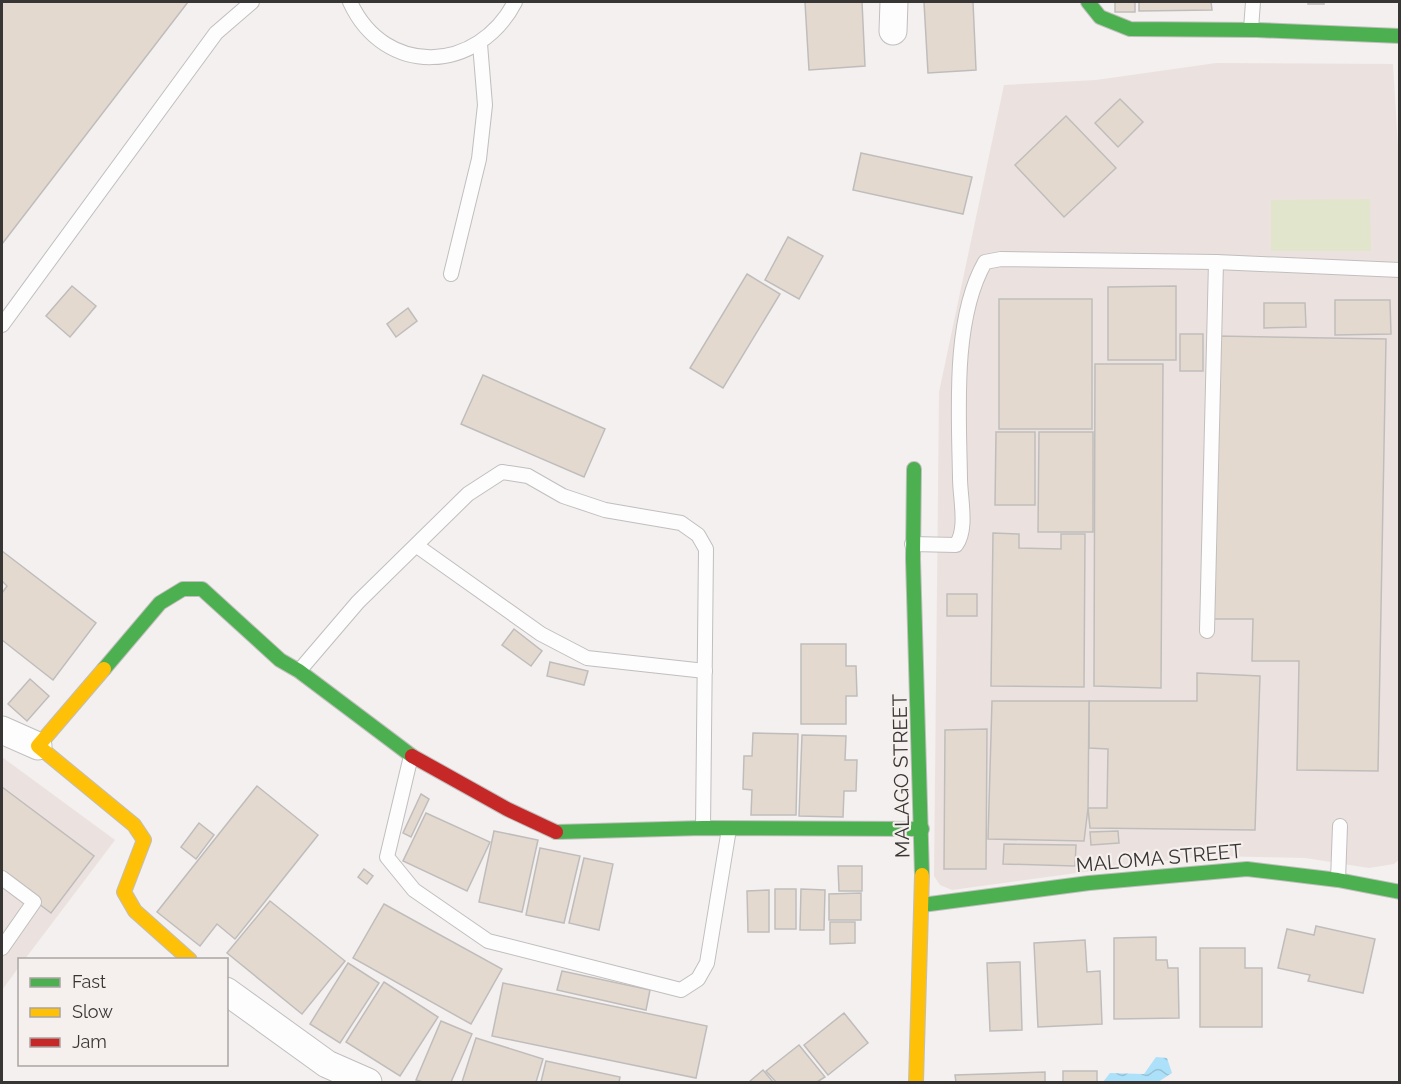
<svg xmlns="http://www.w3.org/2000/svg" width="1401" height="1084" font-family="Raleway,sans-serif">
<defs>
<pattern id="water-waves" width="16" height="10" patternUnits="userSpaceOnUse" patternTransform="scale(1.5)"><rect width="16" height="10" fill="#ade1f9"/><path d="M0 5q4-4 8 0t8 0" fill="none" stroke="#96c2d6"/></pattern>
</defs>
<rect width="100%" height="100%" fill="#f3f0ef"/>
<g fill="#ebe2df">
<polygon points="1216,63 1393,64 1400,180 1399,860 1394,864 1369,868 1305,858 1203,856 952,890 940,885 934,876 939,392 1004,85 1096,80"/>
<polygon points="2,757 115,840 25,959 20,960 19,967 2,990"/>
</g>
<polygon fill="#e0e5cc" points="1370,199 1371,251 1271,251 1271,200"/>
<polygon fill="url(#water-waves)" points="1156,1057 1167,1058 1172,1073 1158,1082 1103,1082 1110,1073 1144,1074"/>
<g fill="#e4d9cf" stroke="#bfbdbc" stroke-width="1.5">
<polygon points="2,2 188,2 2,244"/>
<polygon points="805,2 862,2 865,66 809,70"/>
<polygon points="924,2 973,2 976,70 928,73"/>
<rect x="1115" y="2" width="20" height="10"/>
<polygon points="1139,2 1211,2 1212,10 1139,11"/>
<rect x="1308" y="2" width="16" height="2"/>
<polygon points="1120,99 1143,122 1118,147 1095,123"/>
<polygon points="1066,116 1116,168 1064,217 1015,165"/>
<polygon points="861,153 972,177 963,214 853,190"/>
<polygon points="788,237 823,256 799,299 765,280"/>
<polygon points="747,274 780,294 723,388 690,368"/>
<polygon points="72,286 96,306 70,337 46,316"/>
<polygon points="1176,286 1176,360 1108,360 1108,287"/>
<rect x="999" y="299" width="93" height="130"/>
<polygon points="1335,300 1390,300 1391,334 1335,335"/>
<polygon points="1264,303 1305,303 1306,327 1264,328"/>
<polygon points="408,308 417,321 396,337 387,324"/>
<rect x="1180" y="334" width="23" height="37"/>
<polygon points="1217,336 1386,339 1378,771 1297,770 1299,661 1252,661 1253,619 1211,619"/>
<polygon points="1095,364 1163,364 1161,688 1094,686"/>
<polygon points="483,375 605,429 584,477 461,424"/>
<polygon points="996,432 1035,432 1035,505 995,505"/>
<polygon points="1039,432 1093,432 1093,532 1038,532"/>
<polygon points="993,533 1019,534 1019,548 1061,549 1061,534 1085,534 1084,687 991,686"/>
<polygon points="2,551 96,623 53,680 2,640 2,593 7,586 2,581"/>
<rect x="947" y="594" width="30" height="22"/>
<polygon points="514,629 542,651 531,666 502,645"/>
<polygon points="801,644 846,644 846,666 856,666 857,696 846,696 846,724 801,724"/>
<polygon points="550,662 588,671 584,685 547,676"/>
<polygon points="1197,673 1260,676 1255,830 1090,828 1088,808 1107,808 1108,749 1089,748 1089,701 1197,701"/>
<polygon points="30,679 49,696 27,721 8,704"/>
<polygon points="992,701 1089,701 1088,808 1084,841 988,839"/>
<polygon points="987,729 986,869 944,869 945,730"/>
<polygon points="753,733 798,734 796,815 751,815 752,790 743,789 744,756 752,756"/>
<polygon points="802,735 846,736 845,760 857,760 856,791 844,791 843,817 799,816"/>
<polygon points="257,786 318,835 235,939 217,924 200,946 157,912"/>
<polygon points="2,787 94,856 51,913 2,876"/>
<polygon points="421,794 429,799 411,837 403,833"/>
<polygon points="426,813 490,842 467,891 403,861"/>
<polygon points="199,823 214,835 196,859 181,847"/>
<polygon points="494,831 538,840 522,912 479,902"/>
<polygon points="1118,831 1119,843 1091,845 1090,832"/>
<polygon points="1004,844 1076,845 1075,866 1003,864"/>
<polygon points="540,848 580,856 564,923 526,915"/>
<polygon points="584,858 613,864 599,930 569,923"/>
<polygon points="838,866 862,866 862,891 839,891"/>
<polygon points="364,869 373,876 367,884 358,877"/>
<rect x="775" y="889" width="21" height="40"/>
<polygon points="801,889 825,890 824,930 800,930"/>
<polygon points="769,890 769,932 748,932 747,891"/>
<polygon points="861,893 861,920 829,920 829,894"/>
<polygon points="270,901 345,961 302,1014 227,953"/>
<polygon points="384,904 502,969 471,1024 353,958"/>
<polygon points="830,922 855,922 855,943 830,944"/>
<polygon points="1316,926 1375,939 1363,993 1308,981 1310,975 1278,968 1287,929 1314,935"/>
<polygon points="1156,937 1156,960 1167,960 1168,968 1178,968 1179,1018 1114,1019 1114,938"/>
<polygon points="1085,940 1087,972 1100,971 1102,1024 1038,1027 1034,943"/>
<polygon points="1200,948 1245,948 1245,968 1262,968 1262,1027 1200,1027"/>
<polygon points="1020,962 1022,1030 990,1031 987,963"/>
<polygon points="348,963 379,983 340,1043 310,1024"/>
<polygon points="562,971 650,990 646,1010 557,990"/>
<polygon points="384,982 438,1017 400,1076 346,1042"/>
<polygon points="503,983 707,1026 696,1078 492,1036"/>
<polygon points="844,1013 868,1043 828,1075 804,1045"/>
<polygon points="441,1021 472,1034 451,1082 423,1082 416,1080"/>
<polygon points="476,1038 543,1059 536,1082 462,1082"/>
<polygon points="799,1045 825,1077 817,1082 776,1082 766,1071"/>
<polygon points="546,1061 620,1077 619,1082 541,1082"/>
<polygon points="763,1070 773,1082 749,1082"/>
<rect x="1063" y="1071" width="34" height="11"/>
<polygon points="1045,1072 1045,1082 956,1082 955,1075"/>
</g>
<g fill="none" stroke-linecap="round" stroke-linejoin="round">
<g stroke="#c1bebe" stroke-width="16">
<g id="lane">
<path d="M350 2C385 78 478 73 515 2"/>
<polyline points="1251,29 1253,2"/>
<polyline points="451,274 479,159 485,105 480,44"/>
<polyline points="2,325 216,33 252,2"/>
<path d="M912 544 956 545C968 529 960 498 960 478 959 413 952 320 985 262L1001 259 1216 262 1400 270"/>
<polyline points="417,546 541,634 587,658 705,671"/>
<polyline points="1207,631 1216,262"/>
<polyline points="299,671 358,602 468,494 502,472 528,476 563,496 605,510 681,523 698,535 706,549 703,828"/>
<polyline points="411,756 387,857 414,890 488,941 681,990 698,979 707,963 729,829"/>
<polyline points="2,878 34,902 2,948"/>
<polyline points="1338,880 1340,826"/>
</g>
</g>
<g stroke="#c1bebe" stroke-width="29">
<g id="street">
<polyline points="893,31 894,2"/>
<polyline points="2,730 38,746"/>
<polyline points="226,991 327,1064 368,1082"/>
</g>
</g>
<g stroke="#c1bebe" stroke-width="16">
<g id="fast">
<polyline points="1088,2 1100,17 1130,29 1257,30 1400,36"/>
<polyline points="914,469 913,559 922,875"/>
<polyline points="104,669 160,603 183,589 202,589 280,660 299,671 412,756"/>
<polyline points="556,832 703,828 922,829"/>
<polyline points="922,905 1089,883 1247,869 1338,880 1400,892"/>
</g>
</g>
<g stroke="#c1bebe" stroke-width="16">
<g id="slow">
<polyline points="104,669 38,746 134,825 144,840 124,892 135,911 190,960"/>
<polyline points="916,1082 922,875"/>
</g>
</g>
<g stroke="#c1bebe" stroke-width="16">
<polyline id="jam" points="412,756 507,809 556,832"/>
</g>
<use href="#lane" stroke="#fdfdfd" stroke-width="14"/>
<use href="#street" stroke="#fdfdfd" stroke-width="27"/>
<use href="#fast" stroke="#4caf50" stroke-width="14"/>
<use href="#slow" stroke="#ffc107" stroke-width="14"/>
<use href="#jam" stroke="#c62828" stroke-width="14"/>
</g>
<g text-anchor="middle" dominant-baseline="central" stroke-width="4.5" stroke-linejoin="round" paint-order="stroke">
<g font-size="20" fill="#383635" stroke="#f5efed">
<text transform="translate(901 776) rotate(-91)">MALAGO STREET</text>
<text transform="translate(1159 858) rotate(-5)">MALOMA STREET</text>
</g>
</g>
<rect width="1401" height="1084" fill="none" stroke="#383635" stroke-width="6"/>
<rect x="18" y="958" width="210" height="108" fill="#f5efed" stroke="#a9a5a3" stroke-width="1.5"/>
<rect x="30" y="978" width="30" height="9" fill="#4caf50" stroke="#a9a5a3" stroke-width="1.5"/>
<text x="72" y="988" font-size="18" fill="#383635">Fast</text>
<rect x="30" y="1008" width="30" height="9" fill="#ffc107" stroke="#a9a5a3" stroke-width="1.5"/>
<text x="72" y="1018" font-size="18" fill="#383635">Slow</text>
<rect x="30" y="1038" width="30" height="9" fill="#c62828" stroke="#a9a5a3" stroke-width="1.5"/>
<text x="72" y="1048" font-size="18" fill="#383635">Jam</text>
</svg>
